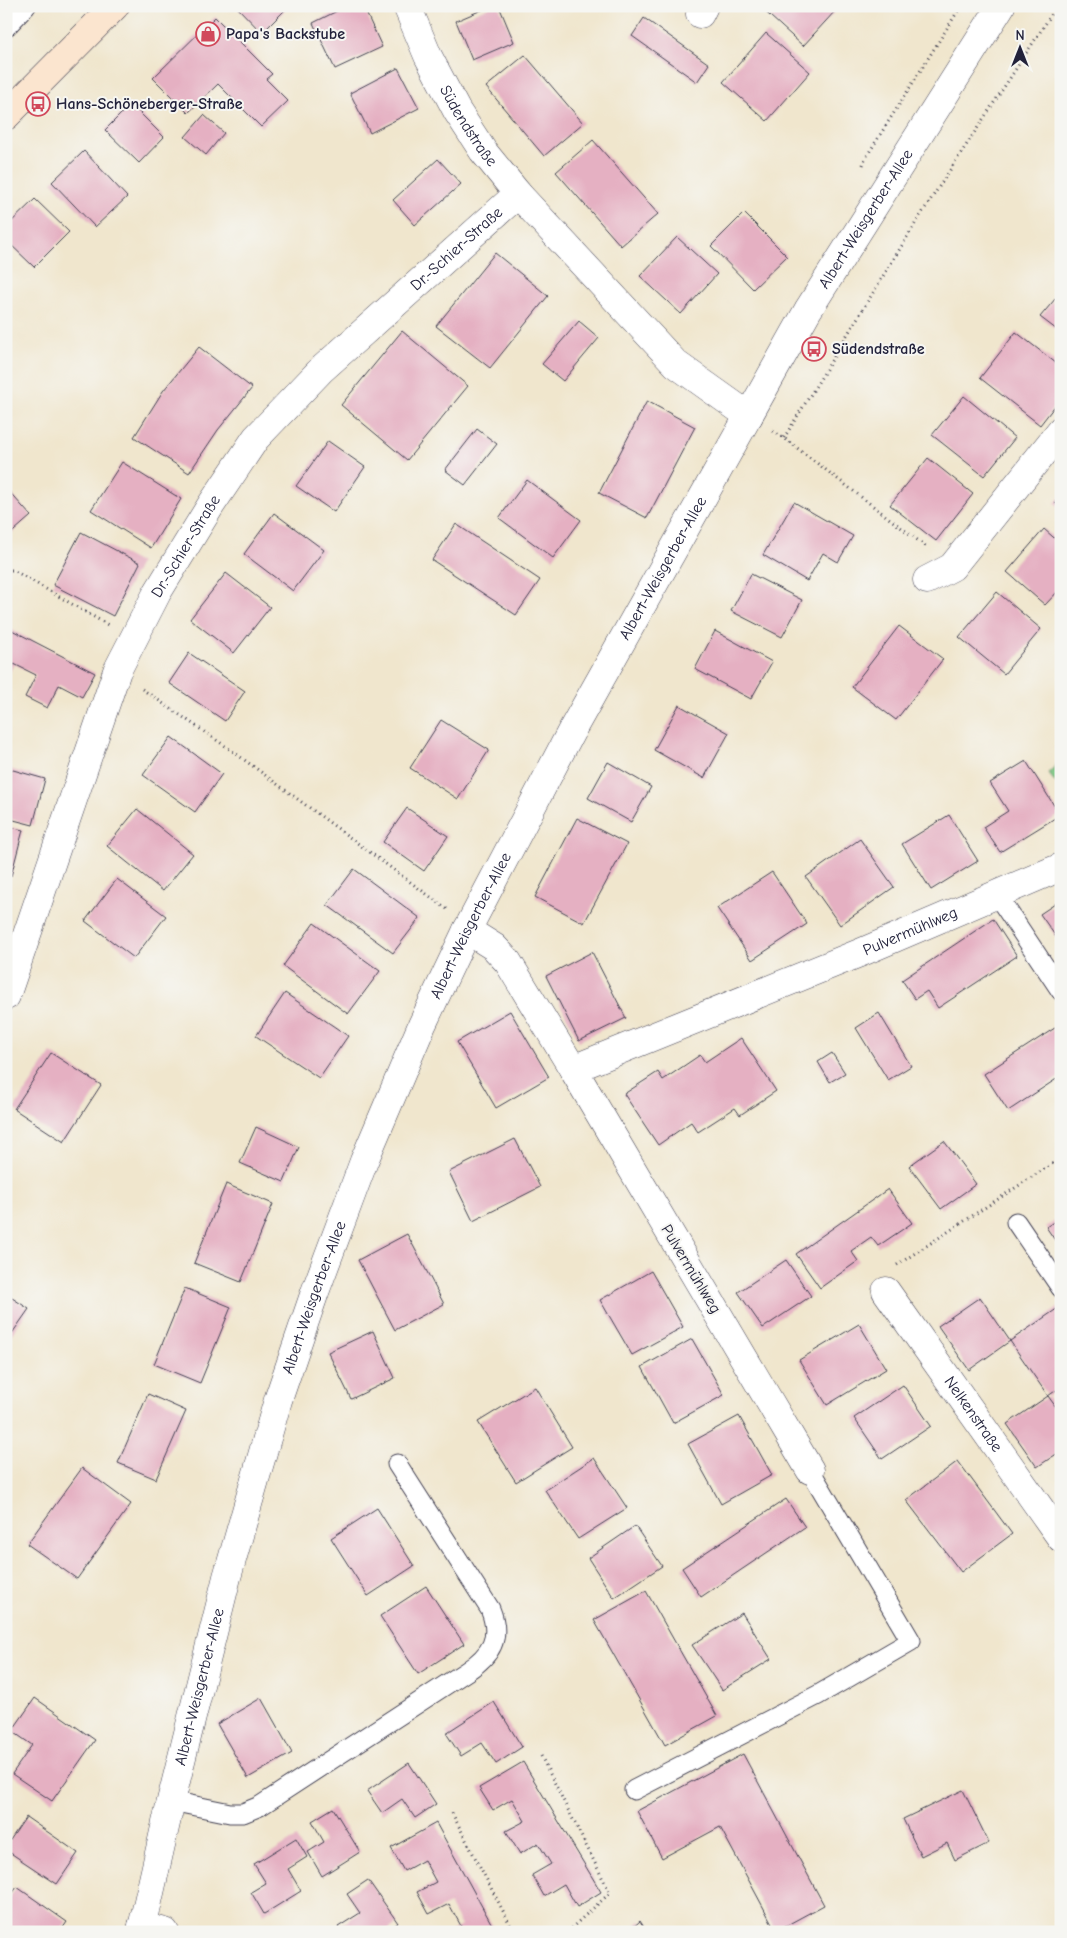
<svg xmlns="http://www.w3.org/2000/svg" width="1067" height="1938" font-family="'Comic Neue',sans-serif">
<defs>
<pattern id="park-dots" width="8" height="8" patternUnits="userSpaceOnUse" patternTransform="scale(1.25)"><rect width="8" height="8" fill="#84cd8a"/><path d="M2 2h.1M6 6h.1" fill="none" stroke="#72b078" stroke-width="1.8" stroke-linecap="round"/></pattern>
</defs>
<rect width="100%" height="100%" fill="#f6f6f2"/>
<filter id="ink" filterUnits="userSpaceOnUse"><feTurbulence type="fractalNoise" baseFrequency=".02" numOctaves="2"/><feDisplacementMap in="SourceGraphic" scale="10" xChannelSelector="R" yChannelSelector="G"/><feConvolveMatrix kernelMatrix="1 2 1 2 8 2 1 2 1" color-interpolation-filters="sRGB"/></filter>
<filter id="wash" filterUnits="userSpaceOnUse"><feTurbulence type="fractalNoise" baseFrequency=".0096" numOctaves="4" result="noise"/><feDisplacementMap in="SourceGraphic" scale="20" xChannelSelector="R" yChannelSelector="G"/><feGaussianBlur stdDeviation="1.12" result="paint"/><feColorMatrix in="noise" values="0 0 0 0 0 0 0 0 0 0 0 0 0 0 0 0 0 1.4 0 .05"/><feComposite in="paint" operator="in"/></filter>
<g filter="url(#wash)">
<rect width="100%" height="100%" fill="#f0e6cd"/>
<polygon fill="url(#park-dots)" stroke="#537862" points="1061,761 1061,789 1048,773"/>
<g id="blocks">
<g fill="#e5b0c2">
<polygon points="236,6 289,6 262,33"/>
<polygon points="347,6 363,6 382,47 335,69 313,23"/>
<polygon points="491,6 499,6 514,42 472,60 456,21"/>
<polygon points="759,6 832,6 836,10 803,46"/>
<polygon points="215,17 272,74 266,79 288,101 261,127 218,84 188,113 153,78"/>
<polygon points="644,18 709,64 697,82 632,36"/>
<polygon points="766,33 810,72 767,121 723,82"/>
<polygon points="525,55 583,123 544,156 486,87"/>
<polygon points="398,68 419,108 370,133 350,93"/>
<polygon points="131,104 164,137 139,163 105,130"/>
<polygon points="204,115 224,133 206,155 185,137"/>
<polygon points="593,140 658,214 621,246 556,172"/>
<polygon points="84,151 127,197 95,227 52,182"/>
<polygon points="438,159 461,184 415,225 393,200"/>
<polygon points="35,199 69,232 34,267 6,240 6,227"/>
<polygon points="744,213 787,256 753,289 711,246"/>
<polygon points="677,237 717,274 681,314 640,276"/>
<polygon points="495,253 548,296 490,368 436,326"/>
<polygon points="1061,292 1061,333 1040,317"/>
<polygon points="579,321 599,338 563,381 542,364"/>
<polygon points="402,331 468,386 407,460 341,405"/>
<polygon points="1016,332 1061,367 1061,398 1040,425 980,378"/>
<polygon points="199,347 252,388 218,430 189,473 134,437 163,391"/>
<polygon points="964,396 1015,438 984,476 932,435"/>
<polygon points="647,401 695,427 647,518 599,493"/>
<polygon points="477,429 497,444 465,485 445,470"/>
<polygon points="328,441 365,467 334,512 296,486"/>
<polygon points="928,458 973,494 936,541 890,505"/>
<polygon points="122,462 181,499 151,548 91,510"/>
<polygon points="527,480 581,520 553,558 499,518"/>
<polygon points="6,488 31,516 6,538"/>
<polygon points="1061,496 1061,508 1055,503"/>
<polygon points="794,502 853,536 838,562 823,553 807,581 763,555"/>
<polygon points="274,513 324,550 293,591 244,554"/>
<polygon points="456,524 540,580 516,615 432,560"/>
<polygon points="1044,529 1061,544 1061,588 1045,605 1007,572"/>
<polygon points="81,532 140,563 113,616 53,585"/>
<polygon points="226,573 270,607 234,653 190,619"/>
<polygon points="751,574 802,600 782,637 731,611"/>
<polygon points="997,592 1041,629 1004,674 959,637"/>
<polygon points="899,626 943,659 896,720 852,687"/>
<polygon points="6,627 95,673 82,697 59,685 47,708 25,697 36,675 14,664 6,679"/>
<polygon points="715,631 772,662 751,699 695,669"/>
<polygon points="189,653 245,691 225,721 169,683"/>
<polygon points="679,705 729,733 704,778 654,750"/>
<polygon points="441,720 489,750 458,799 410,768"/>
<polygon points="171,737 222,774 195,812 143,775"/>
<polygon points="1026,761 1060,815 1000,852 983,827 1008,811 990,783"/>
<polygon points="608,762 651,787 631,822 588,798"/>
<polygon points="6,768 45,779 33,825 6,818 6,809 10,796 6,795"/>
<polygon points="407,808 448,836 424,871 383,842"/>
<polygon points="137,809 193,854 163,891 107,846"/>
<polygon points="949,815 978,861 931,890 902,844"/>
<polygon points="577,818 627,844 584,923 535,897"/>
<polygon points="6,826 23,830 11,876 6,875"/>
<polygon points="860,839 894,887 840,925 806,877"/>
<polygon points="354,869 420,918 393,953 327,905"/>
<polygon points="772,872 807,924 752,960 717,908"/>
<polygon points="117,879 166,916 134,958 85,921"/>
<polygon points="1061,900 1061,944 1040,914"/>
<polygon points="993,919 1017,956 938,1008 927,991 915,999 902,980"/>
<polygon points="314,923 380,971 348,1014 283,966"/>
<polygon points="592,952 626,1018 579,1041 546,976"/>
<polygon points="285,993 348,1036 319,1078 256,1036"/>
<polygon points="510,1011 549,1077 496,1108 457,1042"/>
<polygon points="879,1013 911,1066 888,1080 856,1028"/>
<polygon points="1061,1024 1061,1076 1008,1111 984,1074"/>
<polygon points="741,1038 776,1091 740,1115 735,1108 698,1132 691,1122 658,1145 624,1094 658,1072 663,1080 700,1055 705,1062"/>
<polygon points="51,1053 101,1085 64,1142 14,1109"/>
<polygon points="832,1053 845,1073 830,1082 818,1062"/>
<polygon points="256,1127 299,1147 284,1182 240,1163"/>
<polygon points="515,1139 540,1187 473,1221 449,1172"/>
<polygon points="944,1141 976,1184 941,1209 909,1166"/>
<polygon points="226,1184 273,1204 241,1282 194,1263"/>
<polygon points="888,1189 912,1223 878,1246 871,1237 851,1251 858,1261 820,1288 796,1254"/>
<polygon points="1061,1217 1061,1249 1046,1227"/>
<polygon points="407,1234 444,1304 395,1330 358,1260"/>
<polygon points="786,1260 811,1296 763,1328 738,1292"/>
<polygon points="651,1271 683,1327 632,1355 600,1300"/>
<polygon points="185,1288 231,1307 200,1383 154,1364"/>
<polygon points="6,1294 29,1309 6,1342"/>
<polygon points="980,1297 1010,1341 969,1370 938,1326"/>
<polygon points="1061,1306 1061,1387 1048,1396 1010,1341"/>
<polygon points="859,1324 886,1369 827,1405 799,1360"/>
<polygon points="373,1331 395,1378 351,1399 328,1352"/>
<polygon points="692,1339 724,1395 673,1423 642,1367"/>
<polygon points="903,1385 931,1426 882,1459 854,1418"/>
<polygon points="535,1387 572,1447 516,1482 478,1422"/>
<polygon points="148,1394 186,1411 156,1479 118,1463"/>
<polygon points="1048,1396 1061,1414 1061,1451 1037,1467 1007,1424"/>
<polygon points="739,1416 772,1475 721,1504 688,1444"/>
<polygon points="594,1458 627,1508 578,1539 545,1490"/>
<polygon points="958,1461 1012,1534 961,1572 906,1500"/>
<polygon points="82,1468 131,1504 77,1579 27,1544"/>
<polygon points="786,1499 805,1527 701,1597 682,1568"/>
<polygon points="377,1508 414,1566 368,1596 331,1538"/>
<polygon points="635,1526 662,1566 614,1598 588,1558"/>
<polygon points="426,1586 464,1644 418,1674 380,1616"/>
<polygon points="646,1591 717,1716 665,1745 594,1620"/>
<polygon points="742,1613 771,1659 722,1690 692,1645"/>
<polygon points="35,1698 95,1740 52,1801 12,1774 32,1745 12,1731"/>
<polygon points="261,1698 292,1753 248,1778 217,1724"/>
<polygon points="494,1702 522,1747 496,1764 482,1743 461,1756 446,1733"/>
<polygon points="743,1754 824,1905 776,1931 720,1827 662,1858 637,1811"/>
<polygon points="523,1762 601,1892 577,1907 564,1884 544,1896 532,1875 551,1864 538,1843 520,1854 506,1831 525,1821 512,1799 493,1810 479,1788"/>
<polygon points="409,1763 436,1804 415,1818 402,1799 382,1813 367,1791"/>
<polygon points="963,1790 989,1843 955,1860 947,1843 921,1856 903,1819"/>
<polygon points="333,1808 360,1852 322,1876 308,1852 324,1842 312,1821"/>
<polygon points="26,1817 78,1853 57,1884 6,1850 6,1846"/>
<polygon points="436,1823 485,1912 496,1932 450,1932 461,1926 449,1904 429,1914 417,1892 436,1882 424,1860 404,1871 391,1848"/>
<polygon points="296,1838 307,1857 288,1869 301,1891 264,1914 251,1892 266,1883 254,1864"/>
<polygon points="368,1880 398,1923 386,1932 341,1932 338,1927 360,1913 347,1894"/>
<polygon points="17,1887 67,1922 60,1932 6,1932 6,1902"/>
<polygon points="640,1921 647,1932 628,1932"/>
</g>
</g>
</g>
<g filter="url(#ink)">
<use href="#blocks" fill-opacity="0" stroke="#413f51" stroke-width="1"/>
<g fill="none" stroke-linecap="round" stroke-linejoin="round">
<g stroke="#413f51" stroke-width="21">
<g id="service">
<polyline points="6,27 26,6"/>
<polyline points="997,895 1061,991"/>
<polyline points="1016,1222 1061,1288"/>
<polyline points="634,1790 818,1695 911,1641 810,1470"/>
<path d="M171 1801 230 1813H243L260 1806 467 1671C491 1655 502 1638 490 1609L397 1464"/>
</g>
</g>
<g stroke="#413f51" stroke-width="29">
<g id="minor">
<path id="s1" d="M407 6 428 56 457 111 483 151 518 194 676 364 749 416"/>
<polyline points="700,14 704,6"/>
<polyline points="927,580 952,567 1061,430"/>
<polyline points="467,930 494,947 508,962 573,1069"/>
<path id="s2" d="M6 996 117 671 157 593 211 505 256 438 321 370 518 194"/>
<path id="s3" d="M886 1291 1061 1538"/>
<path id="s4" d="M810 1470 573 1069 862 952 1061 867"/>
<polyline points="142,1926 165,1932"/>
<path id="s5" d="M141 1932 171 1801 227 1577 278 1400 315 1292 364 1161 422 1025 467 930 572 730 808 310 1001 6"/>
</g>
</g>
<g stroke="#413f51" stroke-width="29">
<polyline id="secondary" points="6,116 115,6"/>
</g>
<g stroke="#413f51" stroke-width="3" stroke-dasharray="1 4" stroke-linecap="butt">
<polyline points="863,165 865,159 961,6"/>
<polyline points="773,431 784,438 928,548"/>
<polyline points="784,438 920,216 1057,6"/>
<polyline points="6,570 13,570 108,625"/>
<polyline points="142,689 231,750 447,909"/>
<polyline points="897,1265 1061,1158"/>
<polyline points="541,1756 610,1893 567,1932"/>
<polyline points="452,1813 514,1932"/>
</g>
<use href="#service" stroke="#fff" stroke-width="19"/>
<use href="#minor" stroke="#fff" stroke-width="28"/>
<use href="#secondary" stroke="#fbe5cf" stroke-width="28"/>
</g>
</g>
<defs>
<g id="shop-ring" transform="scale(1.25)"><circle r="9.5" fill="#f6f6f2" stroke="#d1495b" stroke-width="1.5"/><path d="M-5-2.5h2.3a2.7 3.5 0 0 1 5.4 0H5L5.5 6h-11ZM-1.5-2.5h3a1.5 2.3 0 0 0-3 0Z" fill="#d1495b"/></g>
<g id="bus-ring" transform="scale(1.25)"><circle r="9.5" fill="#f6f6f2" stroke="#d1495b" stroke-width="1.5"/><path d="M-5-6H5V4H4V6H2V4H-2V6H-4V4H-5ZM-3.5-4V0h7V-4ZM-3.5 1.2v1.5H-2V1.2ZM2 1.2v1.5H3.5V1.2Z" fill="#d1495b"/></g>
</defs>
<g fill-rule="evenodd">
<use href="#shop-ring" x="208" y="34"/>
<use href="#bus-ring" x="38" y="104"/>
<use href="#bus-ring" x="814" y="349"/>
</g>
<g text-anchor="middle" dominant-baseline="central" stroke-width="4" stroke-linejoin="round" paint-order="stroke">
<g font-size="16" font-weight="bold" fill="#22223b" stroke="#f6f6f2" text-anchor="start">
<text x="226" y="34">Papa's Backstube</text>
<text x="56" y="104">Hans-Schöneberger-Straße</text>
<text x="832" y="349">Südendstraße</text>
</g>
<g font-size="16" fill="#22223b" stroke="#f6f6f2">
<text stroke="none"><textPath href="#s1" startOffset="135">Südendstraße</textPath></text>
<text stroke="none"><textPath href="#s5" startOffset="1872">Albert-Weisgerber-Allee</textPath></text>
<text stroke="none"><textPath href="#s2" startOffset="891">Dr.-Schier-Straße</textPath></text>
<text stroke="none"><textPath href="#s2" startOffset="486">Dr.-Schier-Straße</textPath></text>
<text stroke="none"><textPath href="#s5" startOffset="1468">Albert-Weisgerber-Allee</textPath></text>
<text stroke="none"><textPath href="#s5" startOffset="1062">Albert-Weisgerber-Allee</textPath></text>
<text stroke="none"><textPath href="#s4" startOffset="830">Pulvermühlweg</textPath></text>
<text transform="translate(691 1269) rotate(59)">Pulvermühlweg</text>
<text stroke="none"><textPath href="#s5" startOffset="658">Albert-Weisgerber-Allee</textPath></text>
<text stroke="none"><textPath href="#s3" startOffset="151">Nelkenstraße</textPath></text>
<text stroke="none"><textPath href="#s5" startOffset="252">Albert-Weisgerber-Allee</textPath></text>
</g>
</g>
<rect width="1067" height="1938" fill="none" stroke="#f6f6f2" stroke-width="25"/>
<g transform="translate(1020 48)" stroke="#f6f6f2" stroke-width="4" paint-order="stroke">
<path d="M0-4L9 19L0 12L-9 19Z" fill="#22223b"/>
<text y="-8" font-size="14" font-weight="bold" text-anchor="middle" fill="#22223b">N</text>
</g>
</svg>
